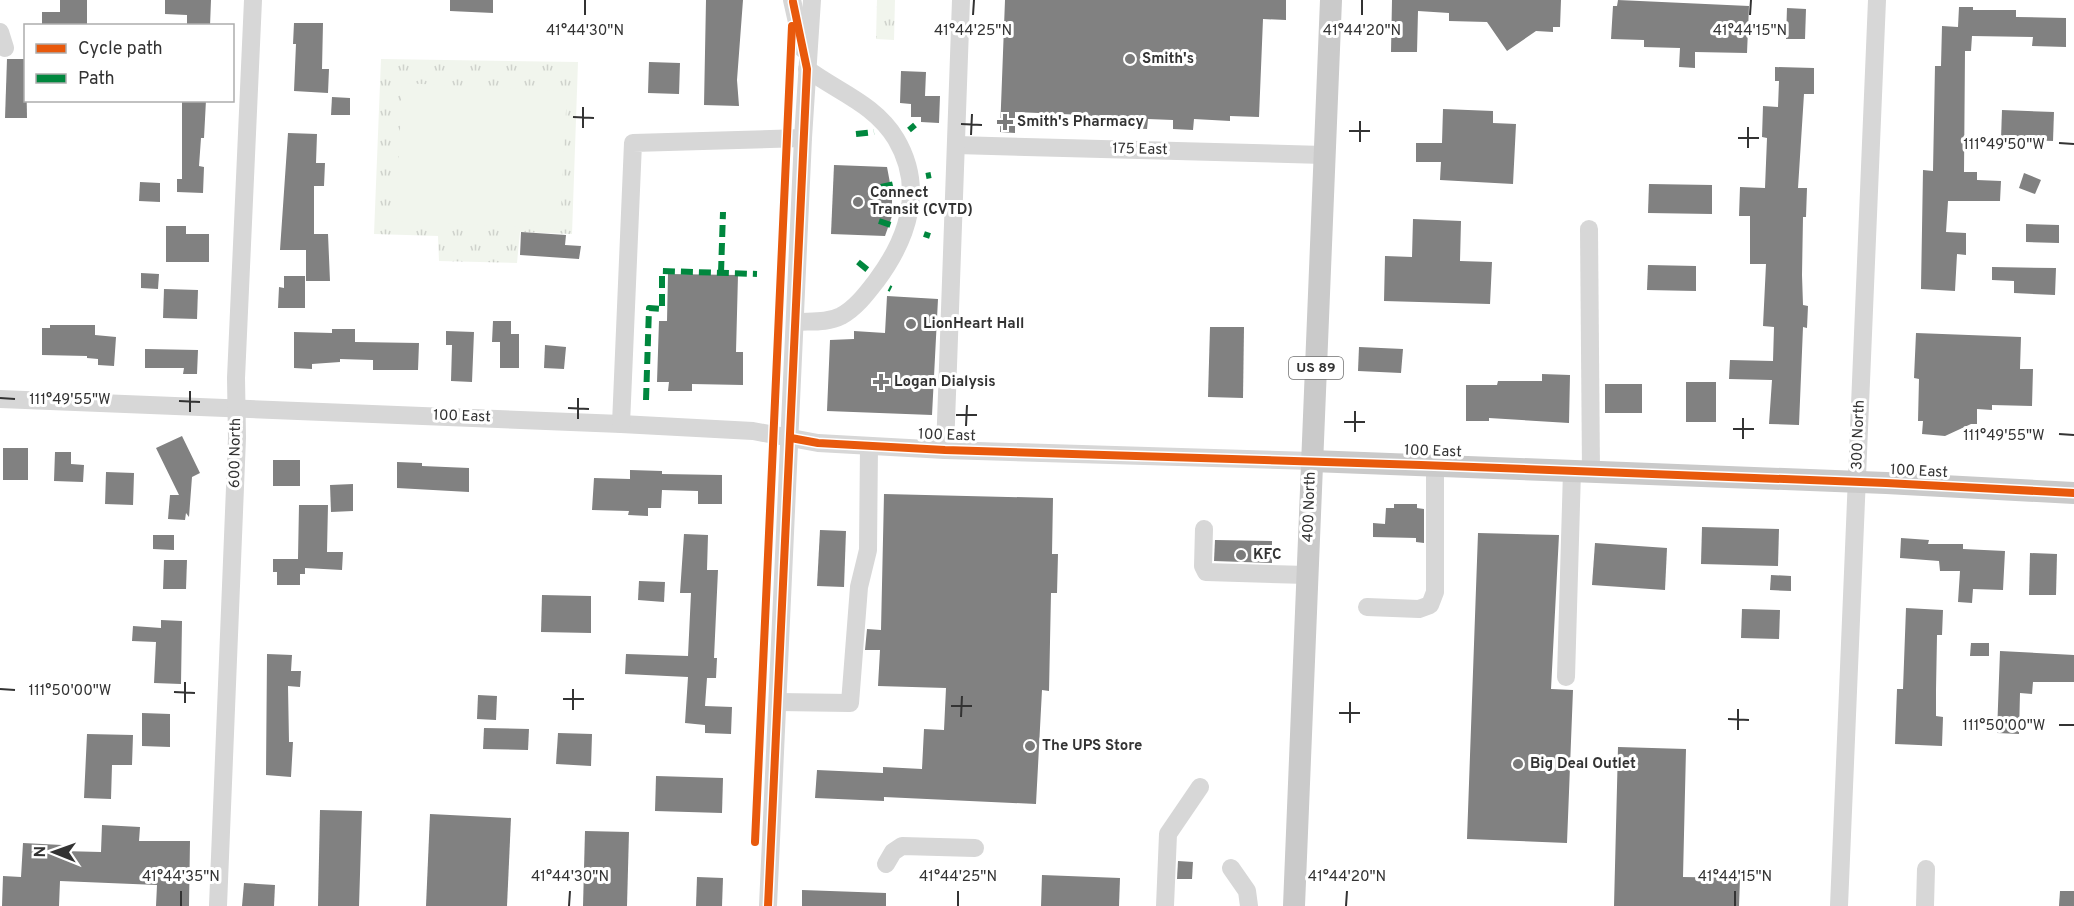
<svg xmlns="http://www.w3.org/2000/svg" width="2074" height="906" font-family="Overpass,sans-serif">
<defs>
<pattern id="grass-tufts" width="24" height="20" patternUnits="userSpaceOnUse" patternTransform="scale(1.5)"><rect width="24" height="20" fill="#f1f5ed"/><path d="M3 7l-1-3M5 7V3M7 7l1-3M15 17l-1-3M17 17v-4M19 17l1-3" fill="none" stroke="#cfd2cc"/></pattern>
</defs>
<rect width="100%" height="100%" fill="#fff"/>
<g fill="url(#grass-tufts)">
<polygon points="877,0 895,0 894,40 876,39"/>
<polygon points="381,59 578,62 572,234 520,232 517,263 439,261 438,236 374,234"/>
</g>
<polygon fill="#f1f5ed" points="402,83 567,91 560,229 396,221"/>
<g fill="#818181">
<polygon points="60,0 87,0 87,26 42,26 42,12 60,12"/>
<polygon points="165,0 211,0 210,26 187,26 187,15 165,14"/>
<polygon points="450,0 493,0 493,13 450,11"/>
<polygon points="706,0 743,0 737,80 739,106 704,105"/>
<polygon points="1005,0 1286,0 1286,20 1263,19 1259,117 1230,116 1230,121 1194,119 1193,130 1173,129 1173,120 1148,119 1147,129 1084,126 1084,115 1015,112 1015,133 1000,132"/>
<polygon points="1392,0 1561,0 1560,27 1553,27 1553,32 1536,31 1507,51 1487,22 1449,21 1449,13 1418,11 1417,52 1391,52"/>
<polygon points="1618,0 1749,6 1747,53 1695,52 1695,68 1679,67 1680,48 1644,47 1644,40 1611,39 1613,6 1617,6"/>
<polygon points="1959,7 1973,7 1973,10 2016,10 2016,17 2066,18 2066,47 2032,46 2033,37 1972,36 1971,51 1965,51 1964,172 1977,172 1977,180 2001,181 2000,201 1948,201 1946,232 1966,233 1966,255 1957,254 1955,291 1921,289 1923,170 1933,171 1935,66 1941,66 1942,26 1958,27"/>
<polygon points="1787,8 1806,9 1805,39 1786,39"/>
<polygon points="294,23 323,23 322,69 329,69 328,93 294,91 296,44 293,44"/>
<polygon points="7,59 26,59 27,118 5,118"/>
<polygon points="649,62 680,63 679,94 648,93"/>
<polygon points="1775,67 1814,68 1814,94 1804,94 1798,188 1807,188 1806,217 1803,217 1802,275 1803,305 1808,306 1807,328 1803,327 1799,425 1769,424 1772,380 1729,379 1730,360 1773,361 1774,327 1763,326 1766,264 1750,264 1750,216 1739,216 1740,187 1765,188 1767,138 1762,137 1763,106 1778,107 1779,81 1775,81"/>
<polygon points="901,71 926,72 925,96 940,96 939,123 921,122 921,117 911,117 911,104 900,103"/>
<polygon points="332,97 350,98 350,115 331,115"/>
<polygon points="182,100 206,100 204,138 201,138 199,166 204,167 203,193 177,192 177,179 182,179"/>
<polygon points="1443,109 1493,111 1493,123 1516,124 1513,184 1440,180 1441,162 1416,162 1416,143 1442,143"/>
<polygon points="2002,110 2054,112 2053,141 2001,139"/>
<polygon points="288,133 317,134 316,163 325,163 324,186 314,186 314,234 328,234 330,281 306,281 306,250 280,250"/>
<polygon points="834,165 887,167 892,194 892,216 885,236 831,234"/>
<polygon points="2024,173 2041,180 2035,194 2019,188"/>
<polygon points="140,182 160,183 160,202 139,201"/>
<polygon points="1649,184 1712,185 1712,214 1648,213"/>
<polygon points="1413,219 1461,221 1460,261 1492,262 1490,304 1384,301 1385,256 1412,257"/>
<polygon points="2026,224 2059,225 2059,243 2026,242"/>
<polygon points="166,226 186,226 186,234 209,234 209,262 166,262"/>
<polygon points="521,232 566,235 565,245 581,246 579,259 520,255"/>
<polygon points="1648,265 1696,266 1696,291 1647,290"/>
<polygon points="1992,267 2056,268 2055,295 2014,293 2014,281 1992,280"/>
<polygon points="141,273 159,274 158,289 141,288"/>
<polygon points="668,274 738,275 736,352 743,352 743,385 692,384 692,391 668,391 669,382 657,382 659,321 667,321"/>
<polygon points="284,276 305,276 305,308 278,308 279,287 284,288"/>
<polygon points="164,289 198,290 197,319 163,318"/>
<polygon points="887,296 938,299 932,415 827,411 830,340 854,339 854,331 885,333"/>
<polygon points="493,321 511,321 511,334 519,334 519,368 500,368 500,342 492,342"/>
<polygon points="50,325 95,325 95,335 116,337 114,366 98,365 98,359 87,358 87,356 42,355 42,328 50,328"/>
<polygon points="1210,327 1244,327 1243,398 1208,397"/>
<polygon points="332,329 355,329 355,342 419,343 418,370 373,370 373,360 340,359 340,362 312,364 312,369 294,368 294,332 332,333"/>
<polygon points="446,331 474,332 472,382 451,381 452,345 446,345"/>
<polygon points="1916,333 2021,337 2020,369 2033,369 2032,406 1992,405 1992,410 1977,409 1977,424 1971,424 1945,436 1922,434 1923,421 1918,421 1919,379 1914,378"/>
<polygon points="545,345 566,347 564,369 544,368"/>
<polygon points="1359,347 1403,349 1401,373 1358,371"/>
<polygon points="145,349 198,350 197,374 183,374 184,368 145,368"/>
<polygon points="1542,374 1570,375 1569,423 1489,418 1489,421 1466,421 1466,385 1497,385 1498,381 1542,381"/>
<rect x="1686" y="382" width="30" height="40"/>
<rect x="1605" y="384" width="37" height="29"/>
<polygon points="182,436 200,473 192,477 189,517 186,513 185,520 168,519 170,495 179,495 156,448"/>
<rect x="3" y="448" width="25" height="32"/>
<polygon points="55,452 71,452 71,464 84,465 83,482 54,481"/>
<rect x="273" y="460" width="27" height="26"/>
<polygon points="397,462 422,463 422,466 469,468 469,492 397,488"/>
<polygon points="630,470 662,471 662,474 722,475 722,504 698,504 698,491 662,490 661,508 648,508 648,516 628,515 629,511 592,510 594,478 630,479"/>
<polygon points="106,472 134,473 133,505 105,504"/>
<polygon points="353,484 353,511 331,512 330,485"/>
<polygon points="884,494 1053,498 1052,554 1058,554 1057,593 1051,593 1049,691 1042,690 1036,804 884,797 884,801 815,798 817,770 883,773 883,767 922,769 924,729 944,730 946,688 878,686 880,650 865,650 867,629 881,630"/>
<polygon points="1394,504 1417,504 1417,508 1424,509 1424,543 1416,542 1416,538 1373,537 1373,523 1385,524 1386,508 1394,508"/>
<polygon points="299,505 328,505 327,552 343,552 342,570 305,568 305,574 300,574 300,585 277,585 277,572 273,572 273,559 298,559"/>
<polygon points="1702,527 1779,529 1778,566 1701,564"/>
<polygon points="820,530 846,531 844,587 817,586"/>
<polygon points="1478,533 1559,535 1551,689 1573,690 1567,843 1467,839"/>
<polygon points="684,534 708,535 707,570 718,570 714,658 717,658 716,678 707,678 705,706 732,707 731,734 705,733 705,725 685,723 688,677 625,674 626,654 688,656 691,593 680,593"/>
<polygon points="153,535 174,535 174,550 153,549"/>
<polygon points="1901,538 1929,540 1928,544 1963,544 1963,549 2005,551 2003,590 1973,589 1972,603 1958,602 1960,571 1940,571 1939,561 1900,558"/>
<polygon points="1215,540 1272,541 1272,563 1214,561"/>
<polygon points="1595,543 1667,548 1665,590 1592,585"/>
<polygon points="2030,553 2057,554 2056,595 2029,595"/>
<polygon points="164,560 187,560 186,589 163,589"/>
<polygon points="1771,575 1791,576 1791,591 1770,590"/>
<polygon points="639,581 665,582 664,602 638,600"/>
<polygon points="542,595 591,596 591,633 541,632"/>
<polygon points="1906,608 1943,610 1942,635 1937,635 1936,690 1936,716 1943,717 1942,746 1895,744 1897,689 1903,689"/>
<polygon points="1742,609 1780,610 1779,639 1741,638"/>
<polygon points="161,620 182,621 181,684 154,683 156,642 132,641 133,626 161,628"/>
<polygon points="1971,643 1989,643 1989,656 1970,656"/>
<polygon points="2000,651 2074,655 2074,682 2033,682 2032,694 2020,693 2019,734 1997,733"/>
<polygon points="267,654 292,655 291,671 301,671 300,687 288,686 289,742 293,742 291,777 266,775"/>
<polygon points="478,695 497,696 496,720 477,719"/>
<polygon points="142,713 170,714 170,747 142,746"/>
<polygon points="484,728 529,729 528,750 483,749"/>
<polygon points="558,733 592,734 591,766 556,764"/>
<polygon points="87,734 133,735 132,765 112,765 111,799 84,798"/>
<polygon points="1618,747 1686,749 1683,877 1740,878 1739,906 1614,906"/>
<polygon points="656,776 723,778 722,813 655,811"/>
<polygon points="320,810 362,811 359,906 318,906"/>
<polygon points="430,814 511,818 507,906 426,906"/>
<polygon points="102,825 140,827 139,841 190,841 189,906 156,906 157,885 60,881 59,906 2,906 3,876 21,877 23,843 62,845 62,851 101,852"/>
<polygon points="585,831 629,832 627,906 583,906"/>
<polygon points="1178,861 1193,862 1192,879 1177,879"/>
<polygon points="1042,875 1120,878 1119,906 1041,906"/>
<polygon points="697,877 723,878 722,906 696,906"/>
<polygon points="244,883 275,885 274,906 242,906"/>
<polygon points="802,890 886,893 886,906 802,906"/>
<polygon points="2060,891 2074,891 2074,906 2059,906"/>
</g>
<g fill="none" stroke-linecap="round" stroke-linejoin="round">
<g stroke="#d7d7d7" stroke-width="18">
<polyline points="792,0 803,49"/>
<polyline points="0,32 5,48"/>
<polyline points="956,145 1324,155"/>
<polyline points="1589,229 1591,472"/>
<path d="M796 322C811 321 827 323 841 316 856 308 867 293 877 280 908 238 925 188 896 139 875 104 838 92 807 69"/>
<polyline points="0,399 621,424 753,431 818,443 945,450 1312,461"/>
<polyline points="621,424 633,143 803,138"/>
<polyline points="945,450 961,0"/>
<polyline points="1204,529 1203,566 1206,572 1307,575"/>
<polyline points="1367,607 1419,609 1430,605 1435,592 1435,466"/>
<polyline points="1566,677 1572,471"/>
<polyline points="778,702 850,703 859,587 868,550 869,446"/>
<polyline points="886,864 893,852 902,846 975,848"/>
<polyline points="1231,868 1247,891 1249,906"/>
<polyline points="218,906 237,438 236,378 253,0"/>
<polyline points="768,906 803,138 812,0"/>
<polyline points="1165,906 1168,834 1200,787"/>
<polyline points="1839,906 1877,0"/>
<polyline points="1925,906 1926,869"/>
</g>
<g stroke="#cacaca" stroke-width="22">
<polyline points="1312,461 1886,483 2074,493"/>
<polyline points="1294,906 1331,0"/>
</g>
<g stroke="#00873e" stroke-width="6" stroke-dasharray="12 6" stroke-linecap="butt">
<polyline points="909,130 915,125"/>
<polyline points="856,134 874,132"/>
<polyline points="926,176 931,175"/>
<polyline points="881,187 894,184"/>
<polyline points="879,221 891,225"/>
<polyline points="924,234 930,236"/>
<polyline points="858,262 869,271"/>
<polyline points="721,273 723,212"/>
<polyline points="889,288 891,289"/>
<polyline points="646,400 649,308 662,309 662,271 757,274"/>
</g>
<g stroke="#fff" stroke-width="11">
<g id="cycleway">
<polyline points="791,438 818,443 945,450 1421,465 1886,483 2074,493"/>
<polyline points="755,842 792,26"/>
<polyline points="768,906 807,69 793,2"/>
</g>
</g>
<use href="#cycleway" stroke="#e8590c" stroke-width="8"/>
</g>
<path fill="none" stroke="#333" stroke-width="2" d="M585 15V0M973 15 974 0M1362 15V0M1750 15 1751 0M573 117 594 118M961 124 982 125M583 128V107M1349 131H1370M971 135 972 114M1738 138H1759M1360 142V121M2059 143 2074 144M1748 148V127M0 398 15 399M179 401 200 402M568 408 589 409M190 412V391M956 415H977M578 419V398M1344 422H1365M966 426 967 405M1733 429H1754M1355 432V411M2059 434 2074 435M1743 439V418M0 689 15 690M174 692 195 693M563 699H584M185 703V682M951 706H972M573 710V689M1339 713H1360M961 717 962 696M1728 719 1749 720M1350 723V702M2059 725H2074M1738 730V709M181 906V891M569 906 570 891M958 906V891M1346 906 1347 891M1735 906V891"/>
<g fill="#7a7a7a" stroke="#fff" stroke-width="2">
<circle cx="1130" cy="59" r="6"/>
<path d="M1002 113h6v6h6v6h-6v6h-6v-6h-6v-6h6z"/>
<circle cx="858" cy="202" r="6"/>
<circle cx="911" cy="324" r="6"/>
<path d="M878 373h6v6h6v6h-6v6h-6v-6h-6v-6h6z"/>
<circle cx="1241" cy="555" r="6"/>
<circle cx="1030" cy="746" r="6"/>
<circle cx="1518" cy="764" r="6"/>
</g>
<g text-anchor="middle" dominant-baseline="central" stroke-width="6" stroke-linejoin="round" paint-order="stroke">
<rect fill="#fff" stroke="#707070" stroke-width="1.5" x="1289" y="357" width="54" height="22" rx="4.5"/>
<g font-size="14" font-weight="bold" fill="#333">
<text x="1316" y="368">US 89</text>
</g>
<g font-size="15" font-weight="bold" fill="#333" stroke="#fff" text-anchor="start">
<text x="1142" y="59">Smith's</text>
<text x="1017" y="122">Smith's Pharmacy</text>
<text x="870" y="193">Connect<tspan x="870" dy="17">Transit (CVTD)</tspan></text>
<text x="923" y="324">LionHeart Hall</text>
<text x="894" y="382">Logan Dialysis</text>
<text x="1253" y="555">KFC</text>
<text x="1042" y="746">The UPS Store</text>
<text x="1530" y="764">Big Deal Outlet</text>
</g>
<g font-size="15" fill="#333" stroke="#fff">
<text transform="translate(1140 150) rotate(1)">175 East</text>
<text transform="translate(462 417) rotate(2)">100 East</text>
<text transform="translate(1859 435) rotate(-88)">300 North</text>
<text transform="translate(947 436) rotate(2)">100 East</text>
<text transform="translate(1433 452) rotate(2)">100 East</text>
<text transform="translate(236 453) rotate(-89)">600 North</text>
<text transform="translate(1919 472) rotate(3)">100 East</text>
<text transform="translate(1310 507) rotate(-88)">400 North</text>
</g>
</g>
<g font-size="15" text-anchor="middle" fill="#333" stroke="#fff" stroke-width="6" stroke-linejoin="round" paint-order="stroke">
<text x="585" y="35">41°44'30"N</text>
<text x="973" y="35">41°44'25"N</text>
<text x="1362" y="35">41°44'20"N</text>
<text x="1750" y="35">41°44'15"N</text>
<text x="2004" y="149">111°49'50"W</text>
<text x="70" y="404">111°49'55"W</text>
<text x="2004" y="440">111°49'55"W</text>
<text x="70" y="695">111°50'00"W</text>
<text x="2004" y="730">111°50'00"W</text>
<text x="181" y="881">41°44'35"N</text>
<text x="570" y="881">41°44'30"N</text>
<text x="958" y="881">41°44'25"N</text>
<text x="1347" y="881">41°44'20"N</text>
<text x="1735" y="881">41°44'15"N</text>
</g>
<rect x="24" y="24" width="210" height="78" fill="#ffffff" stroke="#adadad" stroke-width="1.5"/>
<rect x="36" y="44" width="30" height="9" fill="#e8590c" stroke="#adadad" stroke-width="1.5"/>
<text x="78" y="54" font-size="18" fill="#333333">Cycle path</text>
<rect x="36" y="74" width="30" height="9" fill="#00873e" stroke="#adadad" stroke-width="1.5"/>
<text x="78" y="84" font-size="18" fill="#333333">Path</text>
<g transform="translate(54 852) rotate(271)" stroke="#ffffff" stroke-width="4.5" paint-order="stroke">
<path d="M0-4.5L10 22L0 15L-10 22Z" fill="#333333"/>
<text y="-9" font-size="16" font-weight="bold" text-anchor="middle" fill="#333333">N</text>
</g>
</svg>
